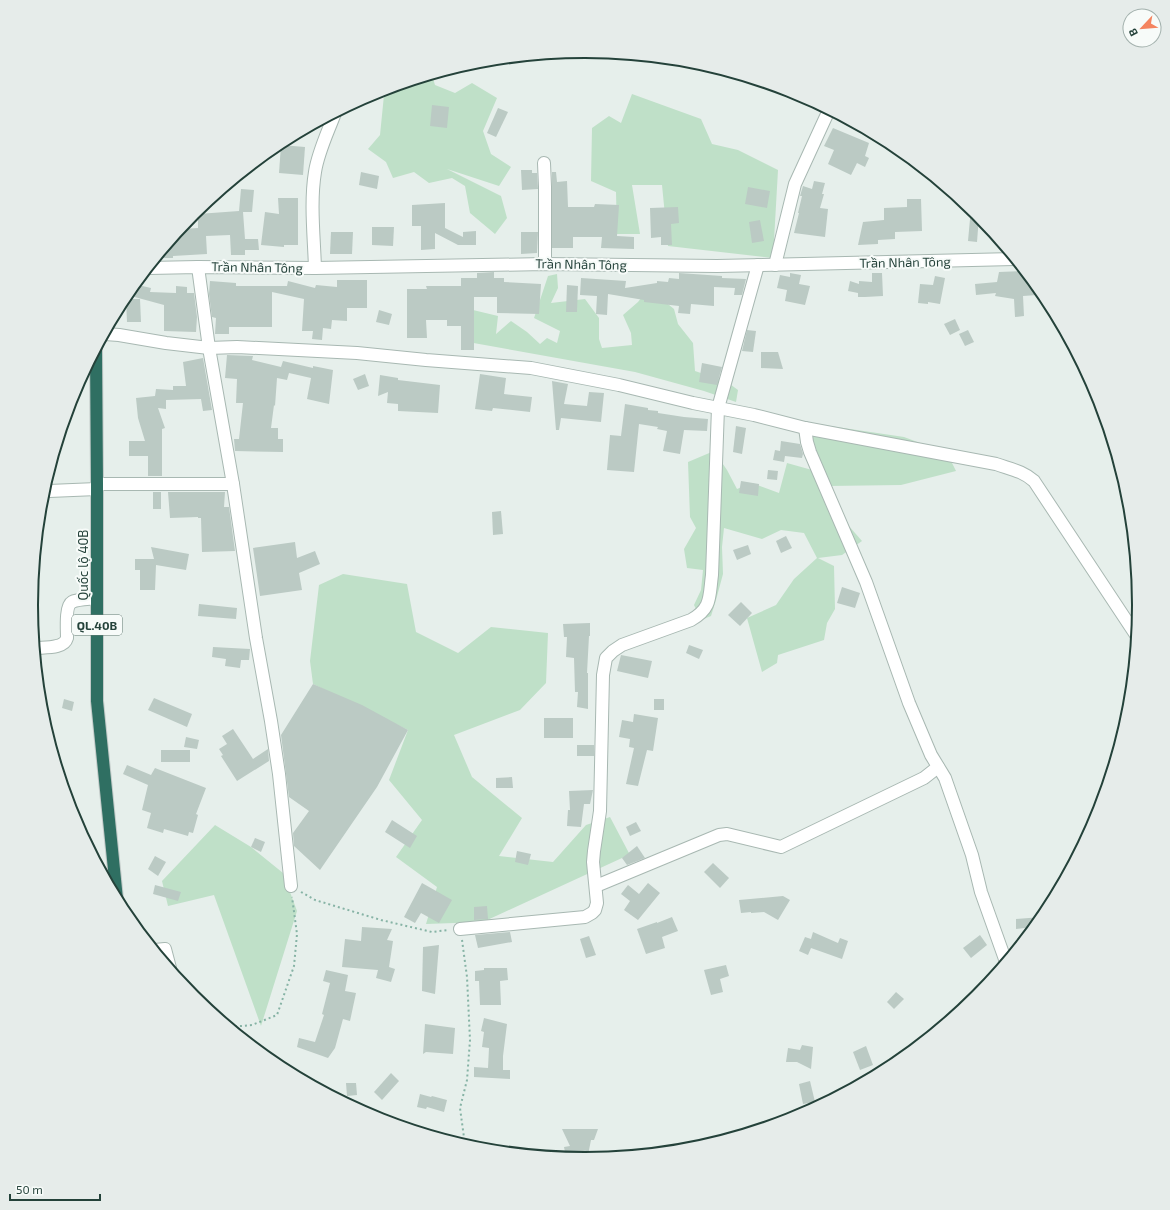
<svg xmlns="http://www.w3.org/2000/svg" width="1170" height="1210" font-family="'Exo 2',sans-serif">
<rect width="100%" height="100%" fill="#e6efeb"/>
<g fill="#bfe0c8">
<polygon points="432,75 435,85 455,93 472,83 497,98 483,131 491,154 511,167 499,186 447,169 501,196 507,218 495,234 470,213 465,186 452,178 429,183 414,172 393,178 386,162 368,149 380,135 384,95 405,86 403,84"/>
<polygon points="632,94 701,119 712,144 738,150 778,170 773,258 668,246 662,185 632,185 640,234 617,234 616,192 591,181 592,128 609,116 621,123"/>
<polygon points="557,274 558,288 551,303 585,299 599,318 599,339 602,348 632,345 631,333 623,315 638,302 645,293 658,296 674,309 678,324 693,343 695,371 727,382 738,390 736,402 704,391 635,372 468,342 473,310 498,316 496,334 511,321 527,332 540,344 547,338 557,343 560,331 534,318 548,276"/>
<polygon points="803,422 904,437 947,453 956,471 901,485 828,486"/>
<polygon points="714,451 727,470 737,489 752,483 779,493 787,463 812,470 848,525 862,541 842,555 818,558 834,566 835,609 827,623 824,640 778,655 777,663 762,672 747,618 776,605 794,579 817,558 804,533 781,530 762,539 724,528 722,547 723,574 716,600 711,616 701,620 694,605 701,590 703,570 687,568 684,549 696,528 690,517 688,462"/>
<polygon points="343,574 407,584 416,632 458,653 491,627 548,633 546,683 520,710 454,735 472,777 522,818 499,856 553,862 586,825 610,817 630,855 622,858 483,922 426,924 437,887 396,857 422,820 389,780 408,730 313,684 310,661 319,585"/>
<polygon points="215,825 251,847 283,873 297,911 261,1026 214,895 168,906 162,881"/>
</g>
<g fill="#bbcac4">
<polygon points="432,105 449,107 447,128 430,126"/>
<polygon points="498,108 508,112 496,137 487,133"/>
<polygon points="833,128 869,143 865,156 869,158 865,167 857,163 851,175 828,164 834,150 824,146"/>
<polygon points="281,145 305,147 303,175 279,173"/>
<polygon points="521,170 532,170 532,173 537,173 538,189 522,190"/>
<polygon points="361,172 379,176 377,189 359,185"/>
<polygon points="552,172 556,172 557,182 567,181 568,207 594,207 595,204 619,205 617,236 634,237 634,249 601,248 602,237 573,237 573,248 552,248"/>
<polygon points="814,181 825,183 822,194 824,194 820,208 828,209 825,237 794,233 799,213 798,213 802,196 800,196 803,186 812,189"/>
<polygon points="748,187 770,191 767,208 745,204"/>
<polygon points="241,189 254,190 252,212 243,212 245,239 258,239 259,250 245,250 245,255 231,255 230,235 206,236 207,254 173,256 173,258 157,258 181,229 198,228 198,214 239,211"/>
<polygon points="278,198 298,198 298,245 284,245 284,247 261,245 265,212 279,214"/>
<polygon points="907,199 921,199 922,231 895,232 895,239 878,240 878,244 858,245 863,222 884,220 884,208 907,207"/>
<polygon points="445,203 445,228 463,237 463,232 476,231 476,245 458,245 435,233 435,249 421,250 421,226 412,226 412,205"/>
<polygon points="678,207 679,223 671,224 672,245 661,245 661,237 651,238 650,208"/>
<polygon points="971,208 979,216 977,242 968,241"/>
<polygon points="760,220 764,241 752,243 749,222"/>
<polygon points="372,227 394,227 393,246 372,245"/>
<polygon points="331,232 353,232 352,254 330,254"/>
<polygon points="521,232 538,232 537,253 521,254"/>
<polygon points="1024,271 1036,286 1037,295 1023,296 1024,316 1015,317 1014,299 995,296 996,293 976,295 975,284 997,282 999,272"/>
<polygon points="494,272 494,278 504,278 504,282 541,284 539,314 497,313 497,297 474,297 474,350 461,350 461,326 447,326 447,320 426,320 427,338 407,338 407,289 427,289 426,286 461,286 461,278 477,278 477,273"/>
<polygon points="679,273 722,276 722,278 746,279 742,295 734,295 735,288 714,287 714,306 691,304 690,314 678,313 679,306 644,302 644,300 608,294 607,315 596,314 597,296 580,295 581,278 626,281 625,288 657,283 657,281 668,282 669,278 679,279"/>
<polygon points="790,273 801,275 799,284 810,286 805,305 785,301 787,290 777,288 780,275 790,277"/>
<polygon points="872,273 882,273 883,296 865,297 858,297 858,293 848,291 850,281 859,284 859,281 872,282"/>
<polygon points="935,276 945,278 940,304 928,302 928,304 918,303 920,284 933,285"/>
<polygon points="337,280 367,280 367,308 347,308 347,321 332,320 331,329 323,328 322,340 312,339 313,331 302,331 304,299 272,292 272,327 229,327 229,334 215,334 216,318 212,317 209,294 210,281 236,283 236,286 287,286 288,281 315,288 316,285 337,287"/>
<polygon points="138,285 151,288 150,292 176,293 176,286 187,287 187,293 194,293 197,317 196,332 164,331 164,305 131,296 131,292 136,292"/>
<polygon points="567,285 578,286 577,312 566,312"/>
<polygon points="126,299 140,299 141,322 127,322"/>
<polygon points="379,310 392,314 389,325 376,322"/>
<polygon points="955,319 960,330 950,335 944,324"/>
<polygon points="747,330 756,331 753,352 742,351"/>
<polygon points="968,330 974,342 965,346 959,334"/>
<polygon points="761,352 778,352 783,369 761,368"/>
<polygon points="227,355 253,356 252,360 281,367 283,361 313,368 313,366 333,370 329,404 307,399 311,378 289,373 287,380 277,378 275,406 274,405 271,428 278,428 278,439 283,439 283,452 235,451 234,439 239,439 243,403 236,403 237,379 225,378"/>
<polygon points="203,358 212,410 203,411 201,399 166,400 166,409 158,408 165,428 162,429 162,476 148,476 148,456 129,456 129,441 145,441 138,418 136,398 155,396 156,389 173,390 173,386 186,386 183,362"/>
<polygon points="702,363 722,367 717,385 699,382"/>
<polygon points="365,374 369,386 358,390 353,379"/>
<polygon points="480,374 506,378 504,394 532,397 530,412 493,408 492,411 475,409"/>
<polygon points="380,375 398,378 398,380 440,385 438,413 398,411 398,404 387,403 388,392 378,396"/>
<polygon points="552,381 568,384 564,404 587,406 589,392 604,393 601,422 561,418 559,430 556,430"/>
<polygon points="625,404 648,408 648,410 658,411 658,413 684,417 708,419 707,431 684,430 680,454 663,451 667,431 657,429 658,427 639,424 634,472 607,470 610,435 621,436"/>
<polygon points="736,426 746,428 742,454 733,452"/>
<polygon points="781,441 800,444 803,454 802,458 785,456 784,462 773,460 775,450 780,451"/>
<polygon points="768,470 778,471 777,480 767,479"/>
<polygon points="741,481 759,484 758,496 739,493"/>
<rect x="153" y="492" width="8" height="17"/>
<polygon points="168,492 225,492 224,507 229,507 235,551 202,552 201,518 198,518 198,517 170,518"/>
<polygon points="501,511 503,534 493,535 492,512"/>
<polygon points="786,536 792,548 781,553 776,541"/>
<polygon points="295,542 297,558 315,551 320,564 299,573 302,590 260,596 253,548"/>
<polygon points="748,545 751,554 737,560 733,550"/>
<polygon points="151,547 189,554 186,570 156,565 155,590 140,590 140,570 135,570 135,559 154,559"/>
<polygon points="842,587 860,593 855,608 837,603"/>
<polygon points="741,602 752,613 740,626 728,615"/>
<polygon points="199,604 237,608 236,619 198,616"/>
<polygon points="590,623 590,636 589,636 587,673 588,673 588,709 577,707 578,692 575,692 574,658 566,657 567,637 564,637 563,624"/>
<polygon points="689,645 703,650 699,659 686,653"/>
<polygon points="213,647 250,649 249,660 241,660 240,668 225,666 226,659 212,657"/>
<polygon points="621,655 652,661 648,678 617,671"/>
<polygon points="313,684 362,705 408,730 377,787 320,870 294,846 293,833 309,811 289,797 281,735"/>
<polygon points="154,698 192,714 187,727 148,710"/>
<polygon points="64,699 74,702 72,711 62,708"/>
<rect x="654" y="699" width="10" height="11"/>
<polygon points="634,714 658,718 653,751 647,750 638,786 626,784 634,748 629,747 630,739 619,737 622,720 633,722"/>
<rect x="544" y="718" width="29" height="20"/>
<polygon points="233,729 253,759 268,749 269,761 237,781 221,756 223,755 219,749 227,744 222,736"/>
<polygon points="186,737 199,740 197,749 184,747"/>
<rect x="577" y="745" width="17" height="11"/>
<rect x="161" y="750" width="29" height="12"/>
<polygon points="127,765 151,775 155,768 206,788 196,814 198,815 193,833 189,832 188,836 164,829 163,833 147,828 151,813 142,810 148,785 123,774"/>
<polygon points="512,777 513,788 496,788 496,778"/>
<polygon points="593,790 590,804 584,804 581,827 567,826 568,810 570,810 569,791"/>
<polygon points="392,820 417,836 410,848 385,832"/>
<polygon points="636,822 641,831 630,836 626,827"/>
<polygon points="255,838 265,842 261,852 251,847"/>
<polygon points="637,846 645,858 627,865 622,858"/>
<polygon points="517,851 531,854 528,865 515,862"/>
<polygon points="155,856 166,862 158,876 148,869"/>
<polygon points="713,863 729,878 720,888 704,872"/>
<polygon points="422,883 452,900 439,923 421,913 415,923 404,917"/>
<polygon points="648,883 660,893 638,920 624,910 630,901 621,894 628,885 639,894"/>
<polygon points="155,885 181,892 178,901 153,894"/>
<polygon points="783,896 790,900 778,920 764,912 751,913 751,912 741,913 739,900"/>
<polygon points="487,906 488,919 474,920 474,907"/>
<polygon points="672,917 678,931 662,937 665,948 646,954 637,929 657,922 657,923"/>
<polygon points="1042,917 1034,927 1016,929 1016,919"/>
<polygon points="362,927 392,929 387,940 393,941 389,967 395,969 391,982 376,978 378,970 342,967 345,939 361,941"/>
<polygon points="510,932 512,942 478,948 475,935"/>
<polygon points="813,932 838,943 840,938 848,941 842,959 811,948 808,955 799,951 805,937 811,939"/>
<polygon points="980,935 987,945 971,958 963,948"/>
<polygon points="589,936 596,955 586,958 580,939"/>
<polygon points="439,945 435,994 422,991 423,947"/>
<polygon points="726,965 729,976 720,979 723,992 711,995 704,970"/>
<polygon points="484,968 507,968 508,980 500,981 501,1005 480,1005 479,981 475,981 475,971 484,970"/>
<polygon points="326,970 348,975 345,991 356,993 350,1021 343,1019 335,1048 328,1058 297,1047 299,1038 315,1042 324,1015 322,1014 330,983 323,981"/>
<polygon points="896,992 904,999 894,1009 887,1002"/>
<polygon points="484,1018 507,1024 503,1056 503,1070 510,1070 510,1079 474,1077 474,1067 488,1068 489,1048 482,1047 484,1032 481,1031"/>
<polygon points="425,1024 455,1028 453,1054 426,1052 423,1054"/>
<polygon points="802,1045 813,1047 811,1069 797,1062 786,1062 788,1048 800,1050"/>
<polygon points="866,1046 873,1065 860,1070 853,1052"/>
<polygon points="391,1073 399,1081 382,1100 374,1092"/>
<polygon points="810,1081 815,1102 803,1104 799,1084"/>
<polygon points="346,1083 356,1083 357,1095 347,1096"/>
<polygon points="420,1094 431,1097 432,1096 447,1100 444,1112 427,1107 426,1109 417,1107"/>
<polygon points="562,1129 598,1129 594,1140 591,1140 588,1155 577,1158 566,1157 564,1147 570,1146"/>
</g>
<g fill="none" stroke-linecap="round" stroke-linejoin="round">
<g stroke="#a8b8b2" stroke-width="14">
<g id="minor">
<polyline points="544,163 545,187 545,264"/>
<polyline points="775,265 795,184 829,110"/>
<polyline points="198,267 209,348 233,484 256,638 271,721 279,774 291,886"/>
<polyline points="149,268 198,267 315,268 545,264 717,266 1014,259"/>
<path d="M315 268C314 237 310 202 315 172 318 152 328 132 335 113"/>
<path d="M105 334 119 335 166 343 209 348 237 347 357 353 426 360 531 368 619 385 693 403 754 415 805 428 996 464C1010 469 1023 471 1034 481L1136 635"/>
<polyline points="805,428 807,442 810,452 866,582 909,703 931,755 945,778 972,855 981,892 1006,962"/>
<polyline points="97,484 233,484"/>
<polyline points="44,489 49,491 97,489"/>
<path d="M35 648C45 647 64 649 67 638 67 630 65 606 72 602 77 599 91 599 97 598"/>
<polyline points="596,886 719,835 727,834 781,847 924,778 938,767"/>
<path d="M460 929 585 917 592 913 595 910 597 903 593 862 594 851 600 811 603 675 606 658 613 651 622 645 691 620C712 608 709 597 712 575L718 408 758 265"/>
<polyline points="155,950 165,949 170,968"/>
</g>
</g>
<g stroke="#c2cac8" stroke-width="14">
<polyline id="highway" points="96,350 97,484 97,701 117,899"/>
</g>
<g stroke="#86b3a5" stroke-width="2" stroke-dasharray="2 3" stroke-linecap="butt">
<polyline points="301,892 315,900 381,920 432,932 448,930"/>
<polyline points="462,940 467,977 470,1040 467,1080 460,1108 465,1145"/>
<polyline points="230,1027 252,1025 277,1015 294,966 297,934 292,897"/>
</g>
<use href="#minor" stroke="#fff" stroke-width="12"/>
<use href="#highway" stroke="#2f6f62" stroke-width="12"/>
</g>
<g text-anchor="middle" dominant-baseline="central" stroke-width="4" stroke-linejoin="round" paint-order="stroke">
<rect fill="#f7fbf9" stroke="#637a73" stroke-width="1" x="72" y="615" width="50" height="20" rx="3"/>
<g font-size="12" font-weight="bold" fill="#24423a">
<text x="97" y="625">QL.40B</text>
</g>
<g font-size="13" fill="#24423a" stroke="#f7fbf9">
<text transform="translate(905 262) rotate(-1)">Trần Nhân Tông</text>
<text transform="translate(581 264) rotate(1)">Trần Nhân Tông</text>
<text transform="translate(257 267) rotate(1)">Trần Nhân Tông</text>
<text transform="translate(83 565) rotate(-90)">Quốc lộ 40B</text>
</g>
</g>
<path d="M0 0H1170V1210H0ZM38 605a547 547 0 1 1 1094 0a547 547 0 1 1-1094 0Z" fill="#e6ecea" fill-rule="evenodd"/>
<path fill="none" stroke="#24423a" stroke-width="2" d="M38 605a547 547 0 1 1 1094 0a547 547 0 1 1-1094 0Z"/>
<g transform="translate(1142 28) rotate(244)"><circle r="19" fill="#f7fbf9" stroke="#a3b1ad"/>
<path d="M0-3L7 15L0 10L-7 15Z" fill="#f4845f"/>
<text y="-6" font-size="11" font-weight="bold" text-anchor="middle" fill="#24423a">B</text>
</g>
<path d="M10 1194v6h90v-6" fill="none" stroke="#24423a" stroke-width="2"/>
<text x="16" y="1194" font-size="12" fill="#24423a" stroke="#f7fbf9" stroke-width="3" paint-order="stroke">50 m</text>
</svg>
